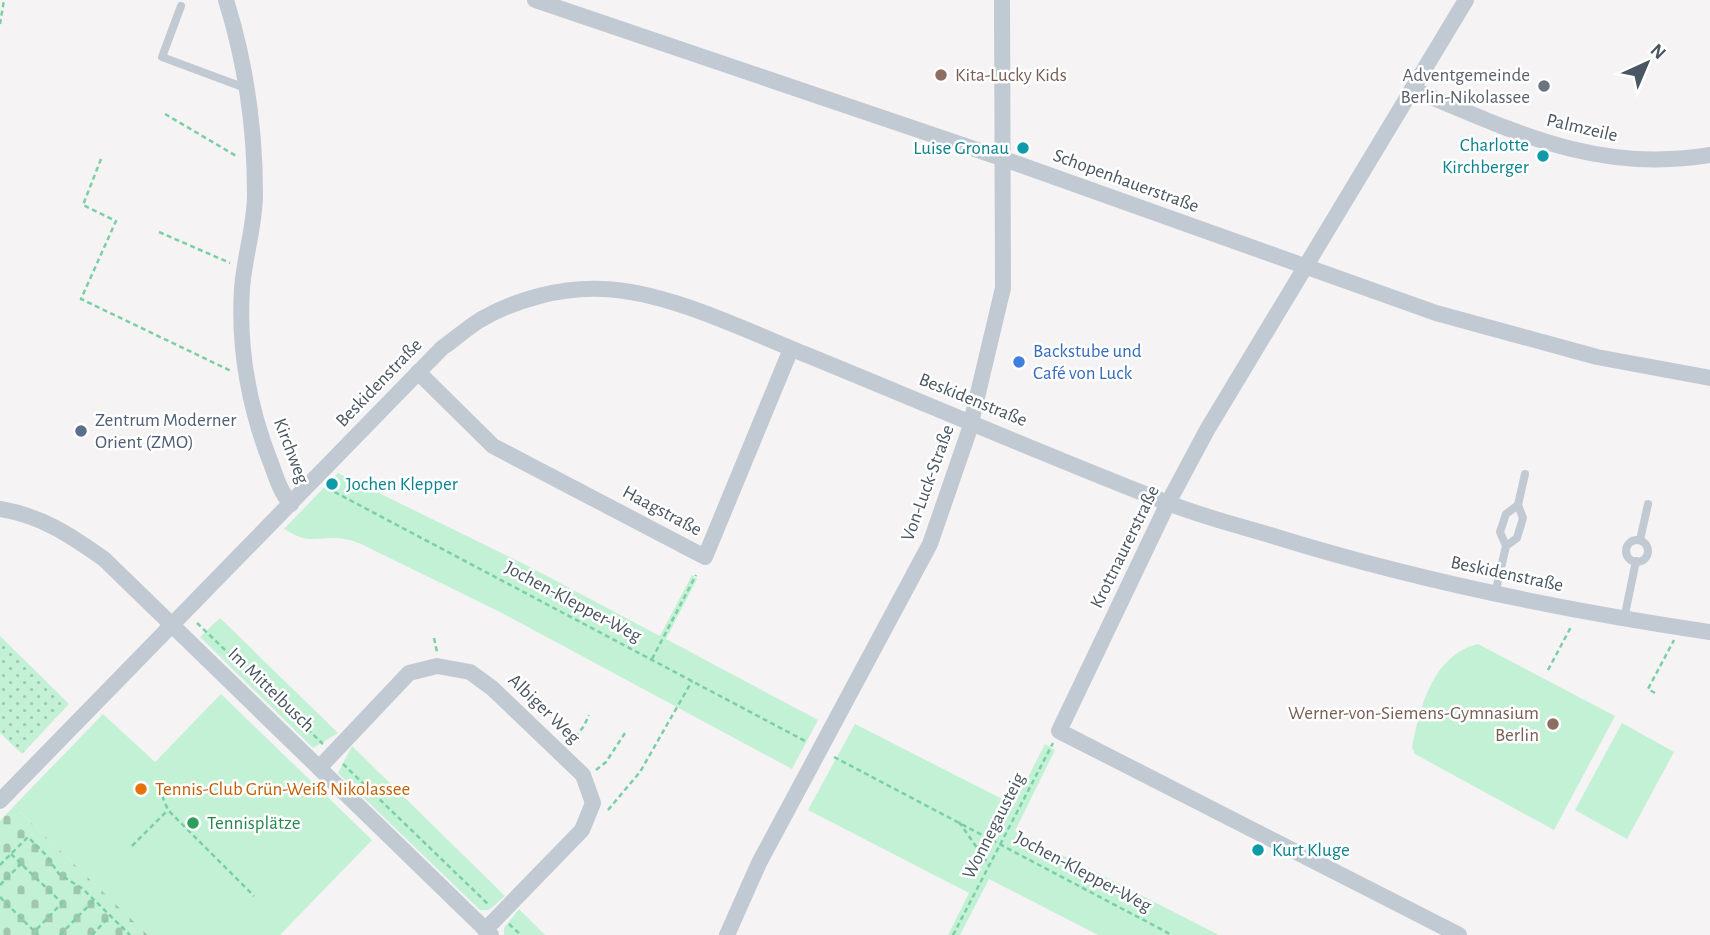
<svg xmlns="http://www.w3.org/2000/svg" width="1710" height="935" font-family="'Alegreya Sans',sans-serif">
<defs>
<pattern id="grass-dots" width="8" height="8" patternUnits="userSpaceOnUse" patternTransform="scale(1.75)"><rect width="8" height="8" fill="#c3f1d5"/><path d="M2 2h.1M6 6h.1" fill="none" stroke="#a0c6b0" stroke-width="1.8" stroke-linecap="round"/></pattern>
<pattern id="cemetery-stones" width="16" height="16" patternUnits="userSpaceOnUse" patternTransform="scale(1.75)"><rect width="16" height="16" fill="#c3f1d5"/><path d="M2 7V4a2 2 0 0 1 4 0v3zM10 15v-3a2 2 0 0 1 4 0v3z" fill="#a0c6b0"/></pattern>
</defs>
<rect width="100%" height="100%" fill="#f5f3f3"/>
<polygon fill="url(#grass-dots)" points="0,636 69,704 22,754 0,733"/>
<polygon fill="url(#cemetery-stones)" points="14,806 148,935 0,935 0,821"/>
<g fill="#c3f1d5">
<path d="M338 473 526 565 660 636 692 575 697 579 666 639 818 720 792 769 500 612 359 543C337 535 331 539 310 539 301 539 291 533 284 529Z"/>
<polygon points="220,618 338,733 313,748 200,637"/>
<path d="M1478 644 1615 716 1554 830 1415 754 1412 747C1420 706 1433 655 1478 644Z"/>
<polygon points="221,694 372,840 280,935 148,935 14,806 103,714 155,762"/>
<polygon points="1622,723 1674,752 1627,839 1575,810"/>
<polygon points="855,724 1014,805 1045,744 1055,750 1015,831 1219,935 1098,935 989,879 960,935 948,935 969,893 808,810"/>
<polygon points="352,746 505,896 489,910 480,910 338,773"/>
<polygon points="519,909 545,935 504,935 504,928"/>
</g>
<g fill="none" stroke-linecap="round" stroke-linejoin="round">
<g stroke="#7ad0a6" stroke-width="2.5" stroke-dasharray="5 3.5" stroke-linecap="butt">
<polyline points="0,24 4,0"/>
<polyline points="165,114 238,157"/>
<polyline points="101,159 83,205 116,221 81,299 231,371"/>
<polyline points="159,232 230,263"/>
<polyline points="327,488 807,742"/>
<polyline points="197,623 323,744"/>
<polyline points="434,638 437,652"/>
<polyline points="652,659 696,575"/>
<polyline points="1548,670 1572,625"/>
<polyline points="1655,693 1648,689 1674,640"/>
<polyline points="570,744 584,726 589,715"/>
<polyline points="834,757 1172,935"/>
<polyline points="343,764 489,905"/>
<polyline points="596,770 606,762 625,733"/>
<polyline points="162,796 168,810 254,896"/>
<polyline points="608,810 640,772 692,681"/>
<polyline points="959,822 989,865"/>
<polyline points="132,846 168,810"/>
<polyline points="11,854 62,903 35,931"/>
<polyline points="0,865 28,837 46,855 59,874 83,889 130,935"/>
<polyline points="0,885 21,864"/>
<polyline points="0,897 38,935"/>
<polyline points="509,924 521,935"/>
<polyline points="60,935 94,900"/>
<polyline points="92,935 110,916"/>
<polyline points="953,935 1053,743"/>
</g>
<g stroke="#c1cad2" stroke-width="8">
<polyline points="181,6 162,57 248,89"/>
<polyline points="1518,505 1525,474"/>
<polyline points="1640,540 1648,504"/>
<circle cx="1637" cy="551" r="11"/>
<polyline points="1495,594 1506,546 1517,538 1523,518 1518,505 1506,514 1500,532 1506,546"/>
<polyline points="1624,619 1636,561"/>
</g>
<g stroke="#c1cad2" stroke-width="16">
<path d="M226 0C246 64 255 127 255 194 255 226 244 258 242 289 238 349 250 411 272 466 277 480 281 493 291 504"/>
<polyline points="535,0 1004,159 1436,313 1597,357 1710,378"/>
<path d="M1412 89C1513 131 1597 174 1710 155"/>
<polyline points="418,372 493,446 705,557 791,349"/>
<path d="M0 509C42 516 70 535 104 559L491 935"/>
<polyline points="320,767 409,673 437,666 470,672 492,688 583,775 593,803 582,830 485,930"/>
<path d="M0 801 442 348C455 339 467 328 480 320 516 299 562 287 603 289 667 291 747 331 807 355 927 404 1047 456 1168 503 1201 516 1236 525 1270 535 1414 580 1561 610 1710 632"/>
<polyline points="727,935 759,863 930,544 969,431 1003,288 1002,0"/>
<polyline points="1459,935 1059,731 1168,503 1207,430 1466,0"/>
</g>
</g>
<g fill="#8d6e63" stroke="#fff" stroke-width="2.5">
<circle cx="941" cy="75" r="7"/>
<circle cx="1553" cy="724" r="7"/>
</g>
<circle fill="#6b7280" stroke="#fff" stroke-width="2.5" cx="1544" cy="86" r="7"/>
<g fill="#0f9aa8" stroke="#fff" stroke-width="2.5">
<circle cx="1023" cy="148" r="7"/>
<circle cx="1543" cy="156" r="7"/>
<circle cx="332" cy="484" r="7"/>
<circle cx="1258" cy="850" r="7"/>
</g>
<circle fill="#3f7fe0" stroke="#fff" stroke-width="2.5" cx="1019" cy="362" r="7"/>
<circle fill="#5c6f8a" stroke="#fff" stroke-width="2.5" cx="81" cy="431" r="7"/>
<circle fill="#e8710a" stroke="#fff" stroke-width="2.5" cx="141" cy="789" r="7"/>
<circle fill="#2e9e5b" stroke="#fff" stroke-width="2.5" cx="193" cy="823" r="7"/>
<g text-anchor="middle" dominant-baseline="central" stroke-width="5" stroke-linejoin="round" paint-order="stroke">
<g font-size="19" fill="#785e54" stroke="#fff" text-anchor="start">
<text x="955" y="75">Kita-Lucky Kids</text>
<text x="1539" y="713" text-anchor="end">Werner-von-Siemens-Gymnasium<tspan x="1539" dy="22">Berlin</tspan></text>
</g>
<g font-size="19" fill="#5b616d" stroke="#fff" text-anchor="end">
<text x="1530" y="75">Adventgemeinde<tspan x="1530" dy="22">Berlin-Nikolassee</tspan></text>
</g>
<g font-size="19" fill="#4a5661" stroke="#fff">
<text transform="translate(1582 128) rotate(13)">Palmzeile</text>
<text transform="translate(1126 181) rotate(20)">Schopenhauerstraße</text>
<text transform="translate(379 383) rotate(-46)">Beskidenstraße</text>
<text transform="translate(973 400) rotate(22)">Beskidenstraße</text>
<text transform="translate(291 451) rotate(69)">Kirchweg</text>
<text transform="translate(928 483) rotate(-70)">Von-Luck-Straße</text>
<text transform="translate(662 511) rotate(28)">Haagstraße</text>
<text transform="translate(1125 547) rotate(-64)">Krottnaurerstraße</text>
<text transform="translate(1507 574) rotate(12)">Beskidenstraße</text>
<text transform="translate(573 602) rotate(28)">Jochen-Klepper-Weg</text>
<text transform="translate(271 690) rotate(44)">Im Mittelbusch</text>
<text transform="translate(544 709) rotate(44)">Albiger Weg</text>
<text transform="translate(994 826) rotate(-63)">Wonnegausteig</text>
<text transform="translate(1083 872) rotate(28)">Jochen-Klepper-Weg</text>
</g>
<g font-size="19" fill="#0d838f" stroke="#fff" text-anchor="end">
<text x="1529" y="145">Charlotte<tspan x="1529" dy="22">Kirchberger</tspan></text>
<text x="1009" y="148">Luise Gronau</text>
<text x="346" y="484" text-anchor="start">Jochen Klepper</text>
<text x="1272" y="850" text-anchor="start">Kurt Kluge</text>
</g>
<g font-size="19" fill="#366cbe" stroke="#fff" text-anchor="start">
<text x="1033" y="351">Backstube und<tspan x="1033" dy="22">Café von Luck</tspan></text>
</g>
<g font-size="19" fill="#4e5e75" stroke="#fff" text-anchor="start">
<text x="95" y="420">Zentrum Moderner<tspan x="95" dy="22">Orient (ZMO)</tspan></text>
</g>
<g font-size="19" fill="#c56008" stroke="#fff" text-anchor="start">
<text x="155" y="789">Tennis-Club Grün-Weiß Nikolassee</text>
</g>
<g font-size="19" fill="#27864d" stroke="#fff" text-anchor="start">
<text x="207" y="823">Tennisplätze</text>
</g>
</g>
<g transform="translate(1647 63) rotate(44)" stroke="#ffffff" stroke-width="5" paint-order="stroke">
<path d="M0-5L12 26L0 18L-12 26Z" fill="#4a5661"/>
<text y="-10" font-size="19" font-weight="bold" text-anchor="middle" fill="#4a5661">N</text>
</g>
</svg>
